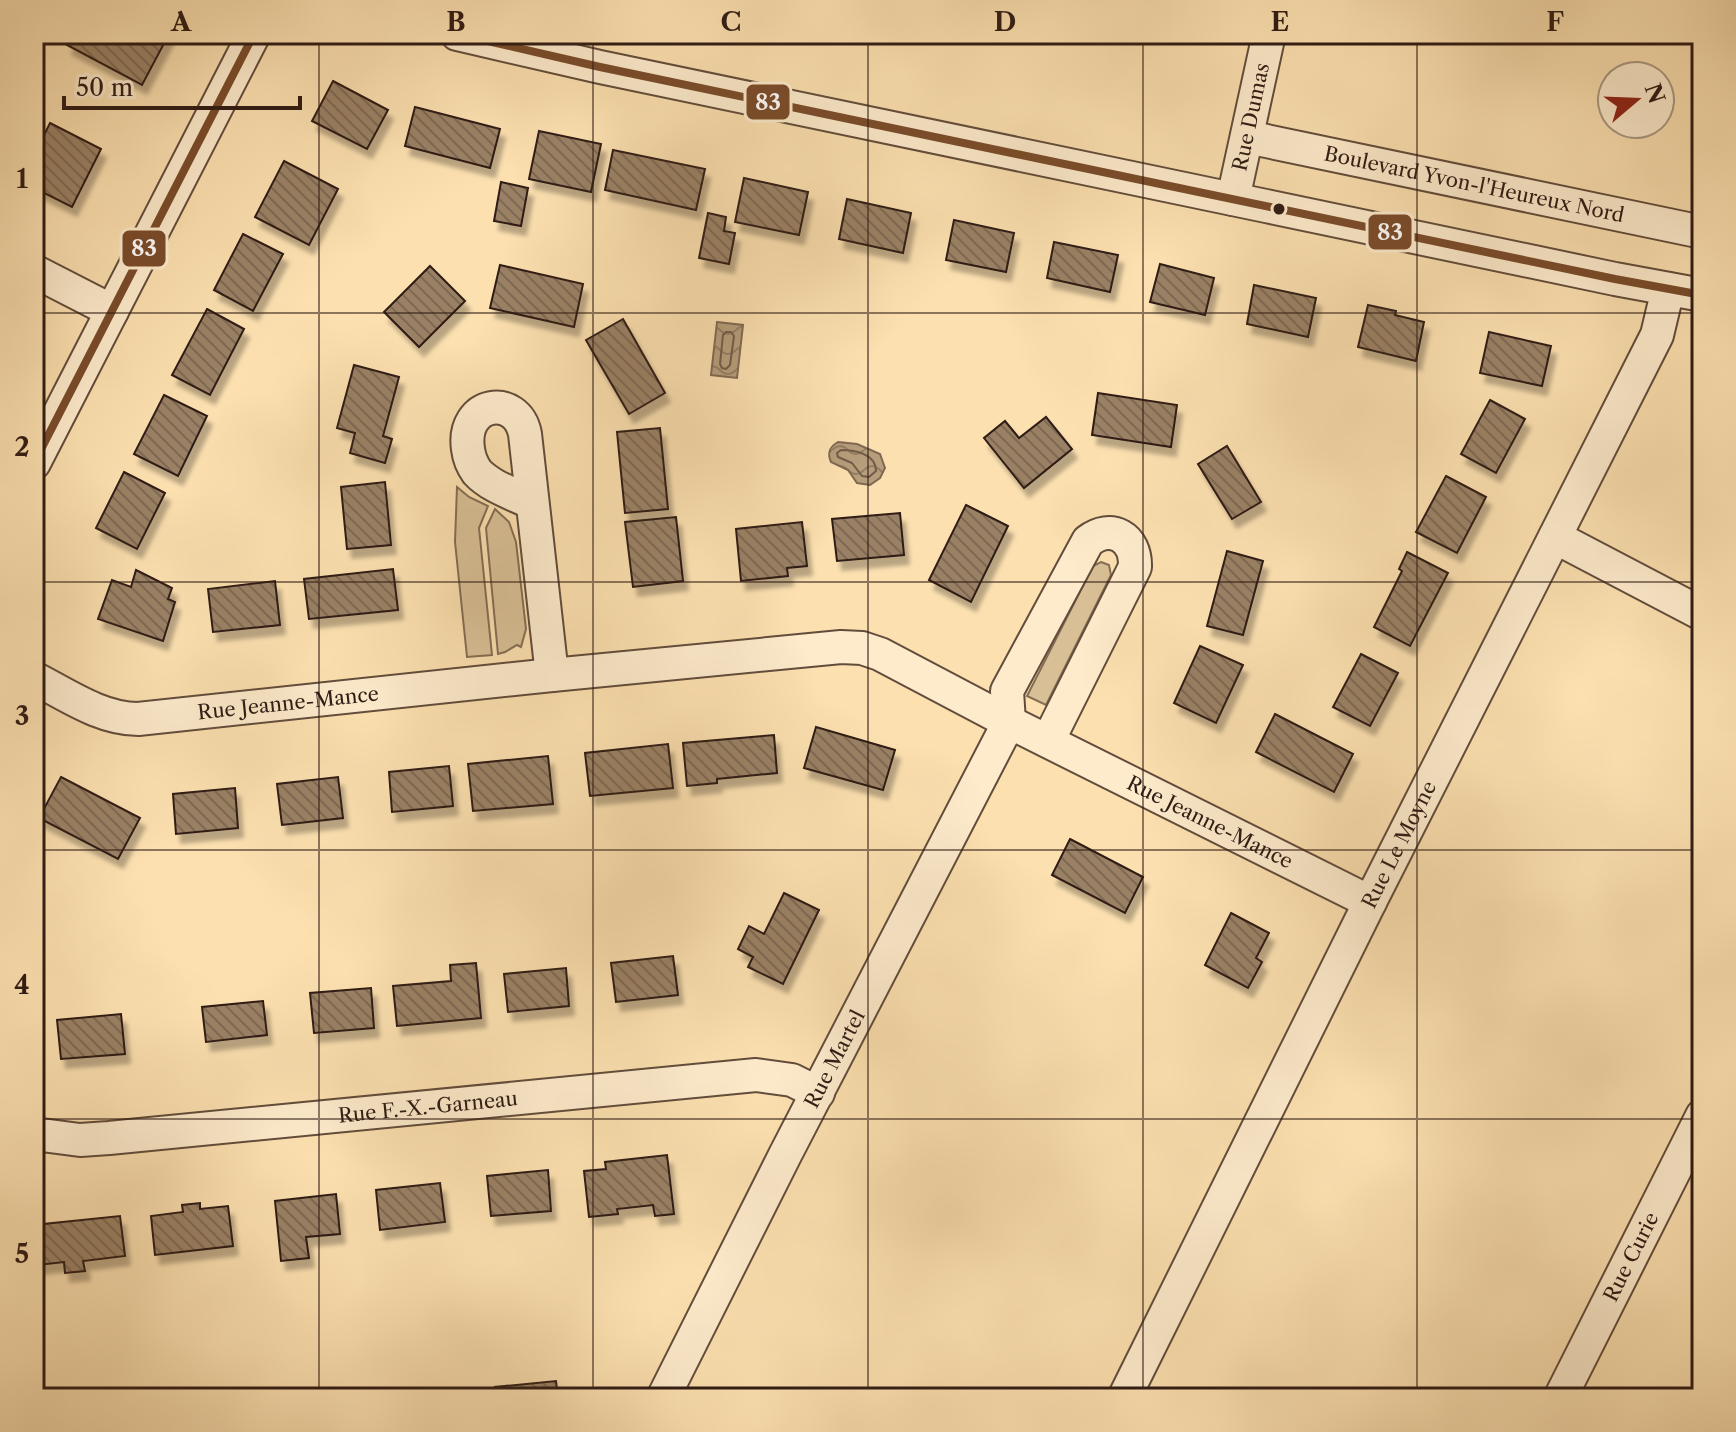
<svg xmlns="http://www.w3.org/2000/svg" width="1736" height="1432" font-family="'Libre Caslon Text',serif">
<defs>
<pattern id="water-waves" width="16" height="10" patternUnits="userSpaceOnUse" patternTransform="scale(2)"><rect width="16" height="10" fill="#b69d7b"/><path d="M0 5q4-4 8 0t8 0" fill="none" stroke="#947f64"/></pattern>
<pattern id="building-back-hatch" width="6" height="6" patternUnits="userSpaceOnUse" patternTransform="scale(2)"><rect width="6" height="6" fill="#9a8165"/><path d="M-1 5l2 2M0 0l6 6M5-1l2 2" fill="none" stroke="#7e6952"/></pattern>
<filter id="shadow"><feDropShadow dx="5" dy="9" stdDeviation="2" flood-color="#0004"/></filter>
</defs>
<rect width="100%" height="100%" fill="#fce0b0"/>
<filter id="stains"><feTurbulence type="fractalNoise" baseFrequency=".0025" numOctaves="4"/><feColorMatrix values="0 0 0 0 .2 0 0 0 0 .09 0 0 0 0 .02 0 0 0 .5 -.17"/></filter>
<radialGradient id="worn" r=".72"><stop offset=".6" stop-color="#630" stop-opacity="0"/><stop offset="1" stop-color="#630" stop-opacity=".3"/></radialGradient>
<g fill="#d9bf95" stroke="#846d54" stroke-width="2">
<polygon points="457,487 469,497 488,506 479,528 492,655 467,657 455,542"/>
<polygon points="495,509 509,522 516,542 526,629 521,647 517,645 505,652 498,654 486,528"/>
<polygon points="1101,562 1109,565 1111,575 1046,705 1027,696 1093,566"/>
</g>
<g fill="url(#water-waves)" stroke="#806952" stroke-width="2">
<polygon points="717,322 743,325 737,378 711,375"/>
<path d="M838 442 857 444 880 454 885 468 880 478 870 485 857 483 848 470 831 462C827 453 829 447 838 442Z"/>
</g>
<g fill="none" stroke-linecap="round" stroke-linejoin="round">
<g stroke="#725c48" stroke-width="2">
<polygon points="726,332 731,332 734,336 730,365 726,369 722,368 720,364 723,335"/>
<path d="M841 450C855 450 876 454 876 471L869 477 862 476 852 463 838 457 837 453Z"/>
</g>
</g>
<g fill="url(#building-back-hatch)" stroke="#2f1b14" stroke-width="2" filter="url(#shadow)">
<polygon points="72,34 169,34 142,85 67,45"/>
<polygon points="333,81 388,110 367,149 312,121"/>
<polygon points="415,107 500,129 490,168 405,146"/>
<polygon points="50,123 101,149 72,207 34,188 34,155"/>
<polygon points="539,131 601,144 591,192 529,179"/>
<polygon points="613,150 705,169 696,210 605,190"/>
<polygon points="284,161 338,189 309,245 255,217"/>
<polygon points="744,178 808,192 799,235 735,222"/>
<polygon points="501,182 528,188 521,226 494,221"/>
<polygon points="847,199 911,213 903,253 839,239"/>
<polygon points="708,213 726,217 724,231 735,233 729,264 699,258"/>
<polygon points="954,220 1014,233 1006,272 946,260"/>
<polygon points="243,234 283,254 253,311 214,290"/>
<polygon points="1054,242 1118,255 1110,292 1047,278"/>
<polygon points="1160,264 1214,278 1205,315 1150,302"/>
<polygon points="500,265 583,284 574,327 490,308"/>
<polygon points="430,266 465,301 419,347 384,312"/>
<polygon points="1254,285 1316,298 1308,337 1247,324"/>
<polygon points="1368,305 1396,311 1395,315 1424,322 1416,361 1358,347"/>
<polygon points="207,309 244,329 210,395 172,375"/>
<polygon points="623,319 665,393 629,414 586,340"/>
<polygon points="1489,332 1551,346 1542,386 1480,373"/>
<polygon points="354,365 399,377 383,436 392,439 385,463 350,453 355,433 337,428"/>
<polygon points="1098,393 1177,405 1171,447 1092,435"/>
<polygon points="164,395 207,416 178,476 134,454"/>
<polygon points="1490,400 1525,419 1496,473 1461,454"/>
<polygon points="1046,417 1072,449 1024,488 984,438 1005,421 1019,438"/>
<polygon points="660,428 668,509 625,513 617,432"/>
<polygon points="1227,446 1261,502 1232,519 1198,464"/>
<polygon points="124,472 165,493 137,549 96,528"/>
<polygon points="1446,476 1486,497 1457,553 1416,532"/>
<polygon points="385,482 391,545 347,549 341,487"/>
<polygon points="966,505 1008,526 971,602 929,580"/>
<polygon points="900,513 904,555 837,561 832,519"/>
<polygon points="676,517 683,581 633,587 625,522"/>
<polygon points="802,522 807,566 787,568 788,576 741,581 736,529"/>
<polygon points="1227,551 1263,561 1243,635 1207,626"/>
<polygon points="1407,552 1448,573 1410,646 1374,627 1402,571 1399,569"/>
<polygon points="393,569 398,610 309,619 304,579"/>
<polygon points="136,570 172,588 168,599 175,602 163,641 98,619 112,580 131,587"/>
<polygon points="275,581 280,625 213,632 208,589"/>
<polygon points="1200,646 1243,665 1216,723 1174,703"/>
<polygon points="1361,654 1398,673 1370,726 1333,707"/>
<polygon points="1275,714 1353,754 1334,792 1256,752"/>
<polygon points="816,727 895,750 883,790 804,768"/>
<polygon points="774,735 777,773 717,779 717,783 687,786 683,743"/>
<polygon points="668,744 673,788 590,796 585,753"/>
<polygon points="548,756 553,804 473,811 468,764"/>
<polygon points="449,766 453,806 392,812 389,772"/>
<polygon points="61,777 140,818 118,859 39,818"/>
<polygon points="338,777 343,818 282,825 277,784"/>
<polygon points="235,788 238,828 176,834 173,794"/>
<polygon points="1070,839 1143,877 1125,913 1052,875"/>
<polygon points="784,893 819,910 783,984 748,967 753,957 738,949 749,926 764,934"/>
<polygon points="1231,913 1269,933 1256,958 1262,962 1248,988 1205,965"/>
<polygon points="673,956 678,995 616,1002 611,963"/>
<polygon points="476,963 481,1018 397,1026 393,986 451,981 450,965"/>
<polygon points="566,968 569,1006 508,1012 504,974"/>
<polygon points="371,988 374,1028 314,1033 310,993"/>
<polygon points="263,1001 267,1035 206,1042 202,1007"/>
<polygon points="121,1014 125,1054 61,1059 57,1020"/>
<polygon points="667,1155 674,1214 655,1216 653,1205 617,1209 618,1214 589,1217 584,1171 606,1169 605,1162"/>
<polygon points="548,1170 551,1211 491,1216 487,1176"/>
<polygon points="440,1183 445,1222 380,1230 376,1190"/>
<polygon points="336,1194 340,1234 306,1237 309,1258 281,1261 275,1201"/>
<polygon points="200,1203 200,1209 228,1206 233,1246 155,1255 151,1216 183,1212 182,1205"/>
<polygon points="120,1216 125,1256 83,1261 85,1271 65,1273 64,1262 38,1265 34,1225"/>
<polygon points="556,1381 558,1398 497,1398 495,1387"/>
<polygon points="445,1390 446,1398 382,1398 382,1397"/>
</g>
<g fill="none" stroke-linecap="round" stroke-linejoin="round">
<g stroke="#624c3b" stroke-width="36">
<g id="minor">
<polyline points="457,34 600,67 1266,206 1615,279 1702,295"/>
<path id="s1" d="M1247 137 1702 232"/>
<path id="s2" d="M1233 199 1269 34"/>
<polyline points="34,271 112,311"/>
<polyline points="34,463 254,34"/>
<path d="M532 503C514 494 491 487 477 472 472 465 469 457 468 449 461 401 517 393 525 434L552 675"/>
<polyline points="1555,537 1702,614"/>
<path id="s3" d="M34 678C67 695 101 719 138 719L552 675 841 647 862 648 880 654 1009 722 1370 902"/>
<path id="s4" d="M34 1134 80 1140 109 1138 756 1075 792 1080 818 1093"/>
<path id="s5" d="M663 1398 785 1155 1009 722 1007 691 1088 541C1111 523 1136 537 1135 567L1048 741"/>
<path id="s6" d="M1124 1398 1370 902 1657 335 1668 289"/>
<path id="s7" d="M1560 1398 1702 1116"/>
</g>
</g>
<use href="#minor" stroke="#fdebcc" stroke-width="32"/>
<g stroke="#fdebcc" stroke-width="14">
<g id="bus-1">
<polyline points="457,34 600,67 1615,279 1702,295"/>
<polyline points="34,463 254,34"/>
</g>
</g>
<use href="#bus-1" stroke="#7a4b2a" stroke-width="8"/>
</g>
<path fill="none" stroke="#2f1b14" stroke-width="2" stroke-opacity="0.55" d="M319 34V1398M593 34V1398M868 34V1398M1143 34V1398M1417 34V1398M34 313H1702M34 582H1702M34 850H1702M34 1119H1702"/>
<circle fill="#2f1b14" stroke="#fdebcc" stroke-width="3" cx="1279" cy="209" r="7"/>
<g text-anchor="middle" dominant-baseline="central" stroke-width="6" stroke-linejoin="round" paint-order="stroke">
<g font-size="20" fill="#2f1b14" stroke="#fdebcc">
<text stroke="none"><textPath href="#s2" startOffset="84">Rue Dumas</textPath></text>
<text stroke="none"><textPath href="#s1" startOffset="232">Boulevard Yvon-l'Heureux Nord</textPath></text>
<text stroke="none"><textPath href="#s3" startOffset="264">Rue Jeanne-Mance</textPath></text>
<text stroke="none"><textPath href="#s3" startOffset="1230">Rue Jeanne-Mance</textPath></text>
<text stroke="none"><textPath href="#s6" startOffset="618">Rue Le Moyne</textPath></text>
<text stroke="none"><textPath href="#s5" startOffset="380">Rue Martel</textPath></text>
<text stroke="none"><textPath href="#s4" startOffset="396">Rue F.-X.-Garneau</textPath></text>
<text stroke="none"><textPath href="#s7" startOffset="158">Rue Curie</textPath></text>
</g>
</g>
<g stroke="#fdebcc" stroke-width="3">
<rect x="745" y="83" width="46" height="38" rx="8" fill="#7a4b2a"/>
<rect x="1367" y="213" width="46" height="38" rx="8" fill="#7a4b2a"/>
<rect x="121" y="229" width="46" height="39" rx="8" fill="#7a4b2a"/>
</g>
<g font-size="22" text-anchor="middle" font-weight="bold" fill="#fff">
<text x="768" y="110">83</text>
<text x="1390" y="240">83</text>
<text x="144" y="256">83</text>
</g>
<rect width="1736" height="1432" fill="none" stroke="#fce0b0" stroke-width="88"/>
<g transform="translate(1636 100) rotate(71)"><circle r="38" fill="#fdebcc" stroke="#ab9882" stroke-width="2"/>
<path d="M0-6L14 30L0 20L-14 30Z" fill="#8f2418"/>
<text y="-12" font-size="22" font-weight="bold" text-anchor="middle" fill="#2f1b14">N</text>
</g>
<path d="M64 96v12h236v-12" fill="none" stroke="#2f1b14" stroke-width="4"/>
<text x="76" y="96" font-size="24" fill="#2f1b14" stroke="#fdebcc" stroke-width="6" paint-order="stroke">50 m</text>
<rect x="44" y="44" width="1648" height="1344" fill="none" stroke="#2f1b14" stroke-width="3"/>
<g font-size="26" text-anchor="middle" font-weight="bold" fill="#2f1b14">
<text x="181" y="31">A</text>
<text x="456" y="31">B</text>
<text x="731" y="31">C</text>
<text x="1005" y="31">D</text>
<text x="1280" y="31">E</text>
<text x="1555" y="31">F</text>
<text x="22" y="188">1</text>
<text x="22" y="456">2</text>
<text x="22" y="725">3</text>
<text x="22" y="994">4</text>
<text x="22" y="1263">5</text>
</g>
<rect width="100%" height="100%" filter="url(#stains)"/>
<rect width="100%" height="100%" fill="url(#worn)"/>
</svg>
